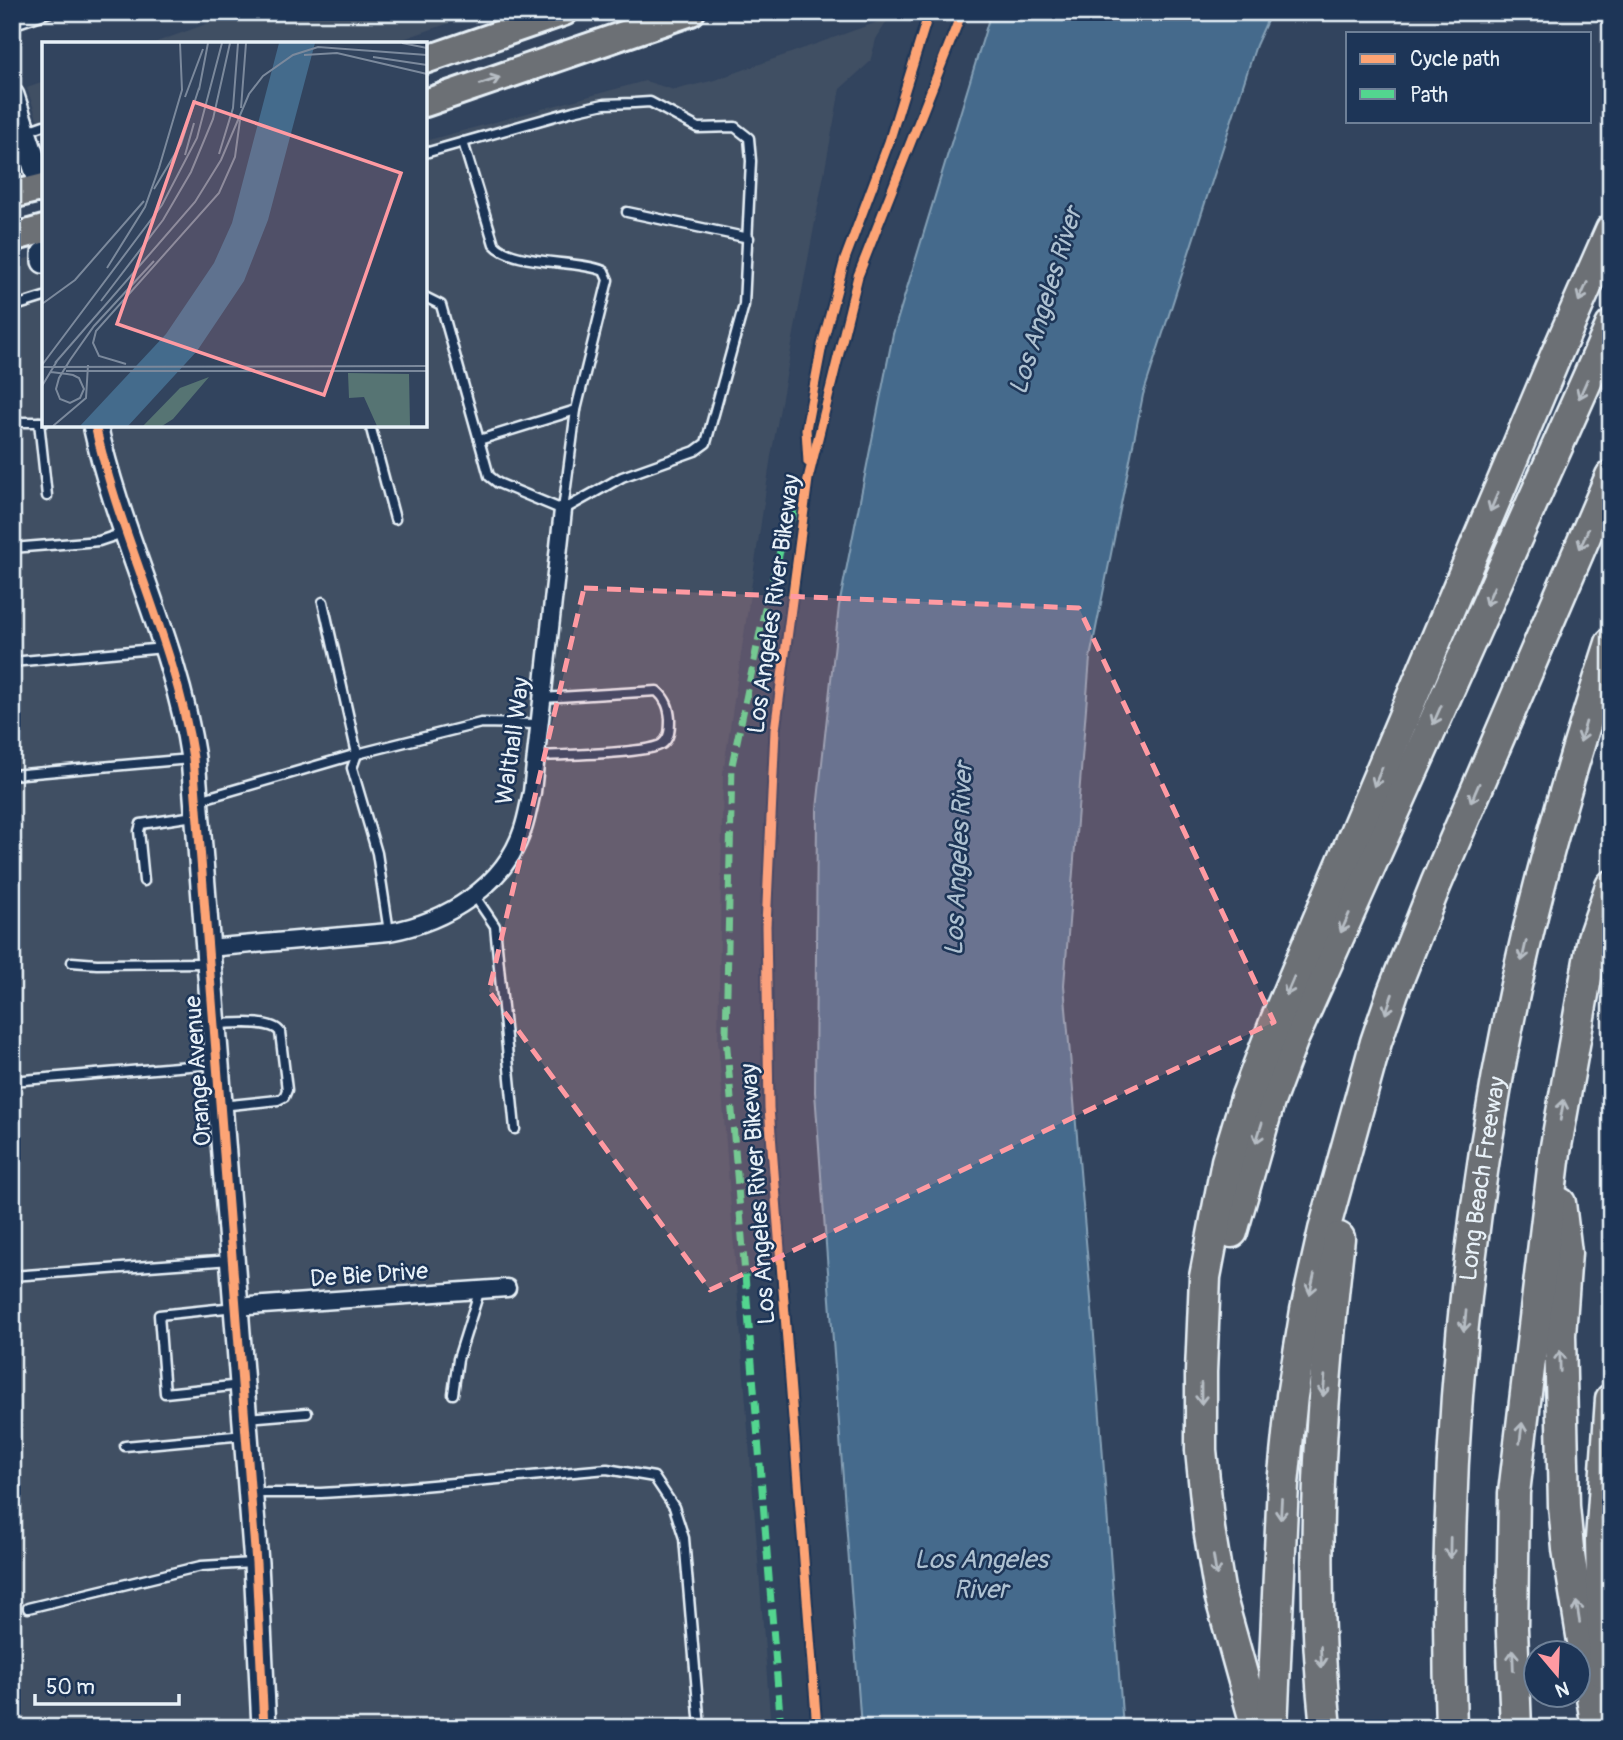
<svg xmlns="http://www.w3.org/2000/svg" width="1623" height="1740" font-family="Pangolin,sans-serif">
<rect width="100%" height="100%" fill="#32445e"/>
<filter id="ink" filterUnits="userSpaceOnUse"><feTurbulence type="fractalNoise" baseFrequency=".0143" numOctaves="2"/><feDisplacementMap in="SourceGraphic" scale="14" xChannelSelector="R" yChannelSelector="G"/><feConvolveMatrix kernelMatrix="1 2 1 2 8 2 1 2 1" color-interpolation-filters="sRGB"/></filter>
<g filter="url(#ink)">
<g fill="#404f63">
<polygon points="240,12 481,12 389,44 151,44"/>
<polygon points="889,18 876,39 870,62 840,89 771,456 723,774 718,1040 771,1728 12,1728 12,263 44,253 44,425 425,425 425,141 645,81 674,90 715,80"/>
<polygon points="44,82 44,139 27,88"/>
</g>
<polygon fill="#446b8c" stroke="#86a1b7" stroke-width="2" points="991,12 1271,12 1256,45 1143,395 1090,658 1064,985 1093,1322 1123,1728 861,1728 815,1092 817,809 839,606 893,334"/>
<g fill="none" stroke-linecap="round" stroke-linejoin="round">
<g stroke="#e8f1f8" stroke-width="13">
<g id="lane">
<polyline points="12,25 50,12"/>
<polyline points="27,131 44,125"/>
<polyline points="425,153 573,111 604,104 634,103 650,102 698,128 735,127 749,138 751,161 744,305 706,443 695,451 622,477 563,510"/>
<polyline points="627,212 749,238"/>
<path d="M425 297 441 305 479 440 576 410 608 280 604 271C575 259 513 266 494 244L463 142"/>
<polyline points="12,307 44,297"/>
<polyline points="12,422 44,422"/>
<polyline points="39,422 47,496"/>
<polyline points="370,425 395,519"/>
<polyline points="479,440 489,476 498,483 563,510"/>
<polyline points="563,510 576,410"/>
<polyline points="12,548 99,541 123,533"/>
<polyline points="323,602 357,754 481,723 539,724"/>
<polyline points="12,662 164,648"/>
<polyline points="357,754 352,768 377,853 389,932"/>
<path d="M536 756C558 755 648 754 662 744 670 738 670 729 670 719 669 707 666 699 657 691L542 698"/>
<polyline points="12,775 190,759"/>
<polyline points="199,800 357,754"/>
<polyline points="144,881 139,831 141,824 194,816"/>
<polyline points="474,895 495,926 515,1129"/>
<polyline points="72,962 97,964 206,963"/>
<path d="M216 1024C232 1024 271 1019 280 1032L287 1090 284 1097 278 1100 221 1106"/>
<polyline points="12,1081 213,1064"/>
<polyline points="12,1276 231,1260"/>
<polyline points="235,1307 159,1315 165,1393 241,1385"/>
<polyline points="453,1394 458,1359 480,1289"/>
<polyline points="247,1418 307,1413"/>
<polyline points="125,1446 245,1435"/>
<polyline points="253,1493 321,1493 388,1489 607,1469 654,1477 674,1507 684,1538 700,1728"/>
<polyline points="28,1608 201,1566 253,1563"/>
</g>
</g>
<g stroke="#e8f1f8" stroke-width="21">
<g id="street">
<path d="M208 948 389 932C445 922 504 887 523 829 527 817 529 804 532 792L563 510"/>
<polyline points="235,1307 507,1288"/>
</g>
</g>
<g stroke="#e8f1f8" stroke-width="28">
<g id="secondary">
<polyline points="12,96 44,192"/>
<polyline points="44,254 44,261"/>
<path d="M95 425C120 539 176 643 193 758L256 1563 264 1728"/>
</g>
</g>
<g stroke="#e8f1f8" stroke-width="32">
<g id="primary">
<polyline points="425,60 564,12"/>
<polyline points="425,103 691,12"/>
<polyline points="12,195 44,187"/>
<polyline points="12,238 44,229"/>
</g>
</g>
<g stroke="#e8f1f8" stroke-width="35">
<g id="highway">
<polyline points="1560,1203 1566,1253 1560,1335 1564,1506 1568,1549 1597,1728"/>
<polyline points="1232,1232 1269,1102 1292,1041 1611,326"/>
<polyline points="1604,1672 1601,1540 1611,1399"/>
<polyline points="1257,1728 1220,1595 1209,1529 1201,1450 1201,1372 1205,1277 1227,1161 1246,1098 1276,1020 1556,355 1611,230"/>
<polyline points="1272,1728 1283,1484 1292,1396 1306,1310 1324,1230 1376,1042 1393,992 1436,884 1611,476"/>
<path d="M1326 1728C1308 1565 1321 1400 1339 1238"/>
<path id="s1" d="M1451 1728C1442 1471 1465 1209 1522 958 1546 852 1577 747 1611 643"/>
<polyline points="1516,1728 1512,1628 1514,1493 1555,1152 1593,938 1611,886"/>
</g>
</g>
<use href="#lane" stroke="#1d3557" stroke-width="8"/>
<use href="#street" stroke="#1d3557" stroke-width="16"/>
<use href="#secondary" stroke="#1d3557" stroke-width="23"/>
<use href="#primary" stroke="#6c6f75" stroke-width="26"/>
<use href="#highway" stroke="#6c6f75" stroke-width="30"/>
<polyline stroke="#53d58f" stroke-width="7" stroke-dasharray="14 7" stroke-linecap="butt" points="781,1728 726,1036 732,765 766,604 787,525 801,505"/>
<g stroke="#1d3557" stroke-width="13">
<g id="cycleway">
<path d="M95 425C120 539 176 643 193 758L256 1563 264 1728"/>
<polyline points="808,462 806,429 822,345 845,259 889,142 929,12"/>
<polyline points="817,1728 769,1108 766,926 775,730 808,479 858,276 962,12"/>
</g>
</g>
<use href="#cycleway" stroke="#fda474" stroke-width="9"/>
</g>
<defs><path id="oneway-shaft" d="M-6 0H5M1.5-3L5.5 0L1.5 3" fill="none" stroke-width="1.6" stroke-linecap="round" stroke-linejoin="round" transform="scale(1.75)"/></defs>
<g stroke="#b6bdc4">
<use href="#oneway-shaft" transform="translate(490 81) rotate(-19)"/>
<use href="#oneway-shaft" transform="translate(1583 292) rotate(114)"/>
<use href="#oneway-shaft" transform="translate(1583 389) rotate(114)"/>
<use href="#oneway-shaft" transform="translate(1494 502) rotate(113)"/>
<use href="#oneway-shaft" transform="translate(1584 539) rotate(113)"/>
<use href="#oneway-shaft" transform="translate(1490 596) rotate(114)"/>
<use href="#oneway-shaft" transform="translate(1437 715) rotate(114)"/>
<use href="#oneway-shaft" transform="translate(1583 732) rotate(106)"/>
<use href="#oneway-shaft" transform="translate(1378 777) rotate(113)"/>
<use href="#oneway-shaft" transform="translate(1475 793) rotate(113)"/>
<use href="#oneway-shaft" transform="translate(1345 923) rotate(114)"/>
<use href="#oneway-shaft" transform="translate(1524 951) rotate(103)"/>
<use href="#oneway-shaft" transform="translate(1290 986) rotate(113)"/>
<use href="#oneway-shaft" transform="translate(1389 1004) rotate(109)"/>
<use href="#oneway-shaft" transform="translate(1562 1110) rotate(-80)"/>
<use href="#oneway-shaft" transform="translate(1259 1133) rotate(107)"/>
<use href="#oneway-shaft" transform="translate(1312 1284) rotate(103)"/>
<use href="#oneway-shaft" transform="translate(1465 1321) rotate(96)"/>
<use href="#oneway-shaft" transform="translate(1560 1361) rotate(-91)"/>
<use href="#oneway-shaft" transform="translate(1324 1386) rotate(95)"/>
<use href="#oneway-shaft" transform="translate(1201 1394) rotate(90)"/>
<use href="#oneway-shaft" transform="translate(1521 1433) rotate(-83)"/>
<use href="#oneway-shaft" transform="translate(1281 1509) rotate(93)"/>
<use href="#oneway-shaft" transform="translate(1450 1548) rotate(91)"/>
<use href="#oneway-shaft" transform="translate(1215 1566) rotate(81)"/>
<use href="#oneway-shaft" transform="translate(1578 1612) rotate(-99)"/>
<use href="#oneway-shaft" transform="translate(1321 1657) rotate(87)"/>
<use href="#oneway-shaft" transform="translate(1513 1660) rotate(-92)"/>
</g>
</g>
<path fill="#ff9aa2" fill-opacity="0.2" stroke="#ff9aa2" stroke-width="5" stroke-dasharray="14 9" stroke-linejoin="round" d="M584 588 1079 608 1274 1022 710 1290 489 991Z"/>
<g text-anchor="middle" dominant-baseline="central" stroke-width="5" stroke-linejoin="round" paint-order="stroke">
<g font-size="24" fill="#e8f1f8" stroke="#1d3557">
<text transform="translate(774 604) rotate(-82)">Los Angeles River Bikeway</text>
<text transform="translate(513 741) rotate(-82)">Walthall Way</text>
<text transform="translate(198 1071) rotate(-94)">Orange Avenue</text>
<text stroke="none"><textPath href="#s1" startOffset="551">Long Beach Freeway</textPath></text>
<text transform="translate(758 1194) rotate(-94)">Los Angeles River Bikeway</text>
<text transform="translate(369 1275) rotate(-4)">De Bie Drive</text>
</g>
<g font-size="26" font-style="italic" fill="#afc2d2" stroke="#1d3557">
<text transform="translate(1046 301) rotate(-73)">Los Angeles River</text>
<text transform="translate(959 859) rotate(-87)">Los Angeles River</text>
<text x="981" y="1560">Los Angeles<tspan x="981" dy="30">River</tspan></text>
</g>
</g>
<g transform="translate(42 42)">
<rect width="385" height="385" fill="#32445e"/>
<path d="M306 331 367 332 368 384H335L322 355 307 356ZM167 335 131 377 120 384H101L138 346Z" fill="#567473"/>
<path d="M237 1H273L226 178 202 239 155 309 86 384H38L124 292 172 221 190 181Z" fill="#446b8c"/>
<path fill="none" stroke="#7b899c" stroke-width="2" d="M360 1 385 6M262 13 295 11 385 32M331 15 385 23M157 48 166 1M143 55 161 7M199 66 204 1M177 112 191 66 196 1M143 113 152 81M112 147 139 102 157 46M65 226 103 165 117 126 140 48 138 1M59 259 121 178 149 130 171 77 188 1M0 262 33 238 102 159M13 321 153 160 179 118 207 52 221 34 251 13 276 5 385 13M84 322 57 314 51 301 54 289 177 151 193 115 198 78M0 323 120 163 155 96 180 1M0 325 385 324M24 329H385M9 330 25 332 31 333 37 336 42 347 38 356 28 361 18 357 14 347 17 336 28 318 52 284 112 219M0 344 15 319M11 384 44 356 46 323"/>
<path fill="#ff9aa2" fill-opacity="0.15" stroke="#ff9aa2" stroke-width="3.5" d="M152 60 359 131 282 353 75 282Z"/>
<rect width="385" height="385" fill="none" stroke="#e8f1f8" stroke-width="3.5"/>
</g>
<rect width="1623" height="1740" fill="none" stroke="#1d3557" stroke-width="42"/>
<rect x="21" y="21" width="1581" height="1698" fill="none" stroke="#e8f1f8" stroke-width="2.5" filter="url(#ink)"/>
<rect x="1346" y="32" width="245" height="91" fill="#1d3557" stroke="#6e8097" stroke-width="2"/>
<rect x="1360" y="54" width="35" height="10" fill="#fda474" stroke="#6e8097" stroke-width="2"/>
<text x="1410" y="66" font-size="21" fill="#e8f1f8">Cycle path</text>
<rect x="1360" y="89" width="35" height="10" fill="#53d58f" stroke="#6e8097" stroke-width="2"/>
<text x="1410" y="102" font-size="21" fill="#e8f1f8">Path</text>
<g transform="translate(1557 1674) rotate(161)"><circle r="33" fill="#1d3557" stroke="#6e8097" stroke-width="2"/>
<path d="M0-5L12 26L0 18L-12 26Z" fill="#ff9aa2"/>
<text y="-10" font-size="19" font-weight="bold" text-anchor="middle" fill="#e8f1f8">N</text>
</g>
<path d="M35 1694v10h144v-10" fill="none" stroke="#e8f1f8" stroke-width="3.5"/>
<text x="46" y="1694" font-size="21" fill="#e8f1f8" stroke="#1d3557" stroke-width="5" paint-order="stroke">50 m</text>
</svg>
